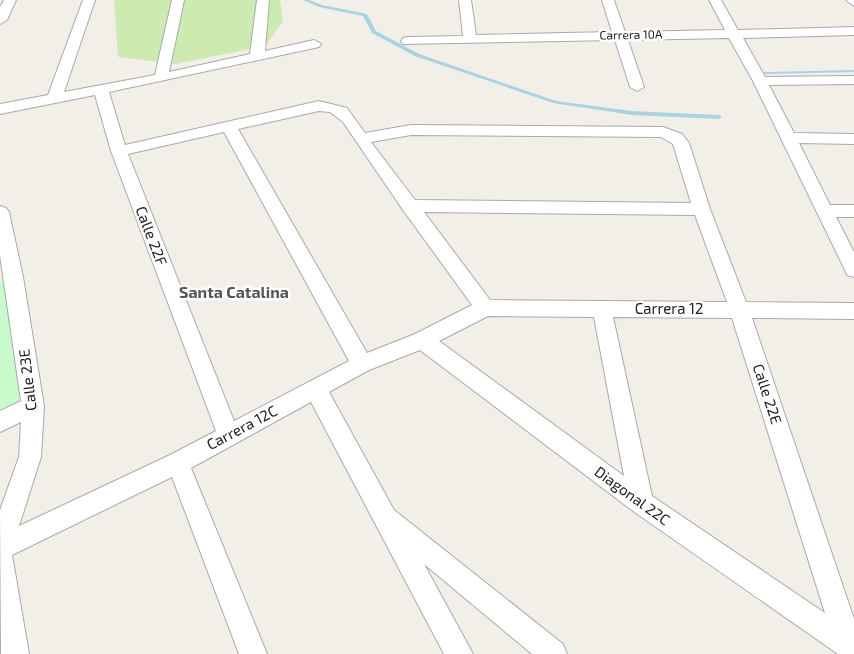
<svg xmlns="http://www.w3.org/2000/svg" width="854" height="654" viewBox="0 0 854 654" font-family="'Exo 2',sans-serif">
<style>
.grass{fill:#cdebb0}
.park{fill:#c8facc}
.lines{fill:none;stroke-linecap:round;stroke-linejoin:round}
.stream{fill:#aad3df;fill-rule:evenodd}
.street-casing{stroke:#a9a9a9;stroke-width:2}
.street{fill:#fff;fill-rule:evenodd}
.labels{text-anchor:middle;stroke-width:5;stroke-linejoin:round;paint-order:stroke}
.far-street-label{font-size:12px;fill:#222;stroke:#fff}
.street-label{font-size:15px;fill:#222;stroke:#fff}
.neighbourhood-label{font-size:16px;font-weight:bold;fill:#555;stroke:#fff}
</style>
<rect width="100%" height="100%" fill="#f2efe9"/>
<!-- grass -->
<path class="grass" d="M114,0H280L283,21L265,46L176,64L118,57Z"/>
<!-- park -->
<path class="park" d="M14,277L33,406L0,422V282Z"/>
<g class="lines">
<!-- stream -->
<path class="stream" d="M303,0H309L322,5L367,14L376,31L419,54L556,101L632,111L719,115L722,117L719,119L632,115L553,103L415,56L372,33L363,16L319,7Z
M854,70V72L765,74L763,73L765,72Z"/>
<defs>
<path id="street" d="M4,0H16L7,20L0,24V7Z
M83,0H95L64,92L155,75L172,0H184L169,72L250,54L257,0H269L265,51L314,40L321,44L319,47L109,92L125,145L319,101L347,108L365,133L411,125L663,127L682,134L689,143L710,209L746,302L854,303V319L752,318L854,619V654H838L633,511L420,350L369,370L329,392L394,510L563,644L567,654H532L424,564L473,654H444L311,402L191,468L267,654H239L172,477L12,555L29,654H1L0,510L19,457L21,422L0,432V411L21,401L0,255V206L6,208L9,212L23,277L44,406L41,457L19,526L170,455L216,431L111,151L95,95L0,114V104L48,95ZM319,111L330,112L343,122L403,210L472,305L415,334L367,353L238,129ZM224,132L349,361L234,421L128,154ZM411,135L661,137L673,144L691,203L415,200L371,142ZM424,212L695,215L727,302L490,300ZM488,316L594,317L624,476L439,341ZM613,317L732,318L825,613L652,496Z
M459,0H471L476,35L612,32L602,0H614L625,32L725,30L709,0H721L738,30L854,27V35L743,38L765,77L854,76V84L769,85L794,133L854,134V144L799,143L830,205H854V217H836L854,252V277L847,275L845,270L753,81L729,38L628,40L644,87L637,91L630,87L615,40L403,44L401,41L403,38L408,37L463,36Z
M846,0H854V6Z"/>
</defs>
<!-- street casing -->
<use href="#street" class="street-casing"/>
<!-- street -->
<use href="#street" class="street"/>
</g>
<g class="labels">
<!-- far-street labels -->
<g class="far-street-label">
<text transform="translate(631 35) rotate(-1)" y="4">Carrera 10A</text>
</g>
<!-- street labels -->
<g class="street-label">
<text transform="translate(151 236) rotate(69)" y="5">Calle 22F</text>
<text x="669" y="314">Carrera 12</text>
<text transform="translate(28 380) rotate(-97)" y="5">Calle 23E</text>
<text transform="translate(767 394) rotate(72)" y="5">Calle 22E</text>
<text transform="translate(242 428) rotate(-28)" y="5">Carrera 12C</text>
<text transform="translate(632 496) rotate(36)" y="5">Diagonal 22C</text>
</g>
<!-- neighbourhood labels -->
<g class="neighbourhood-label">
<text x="234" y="298">Santa Catalina</text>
</g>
</g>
</svg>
